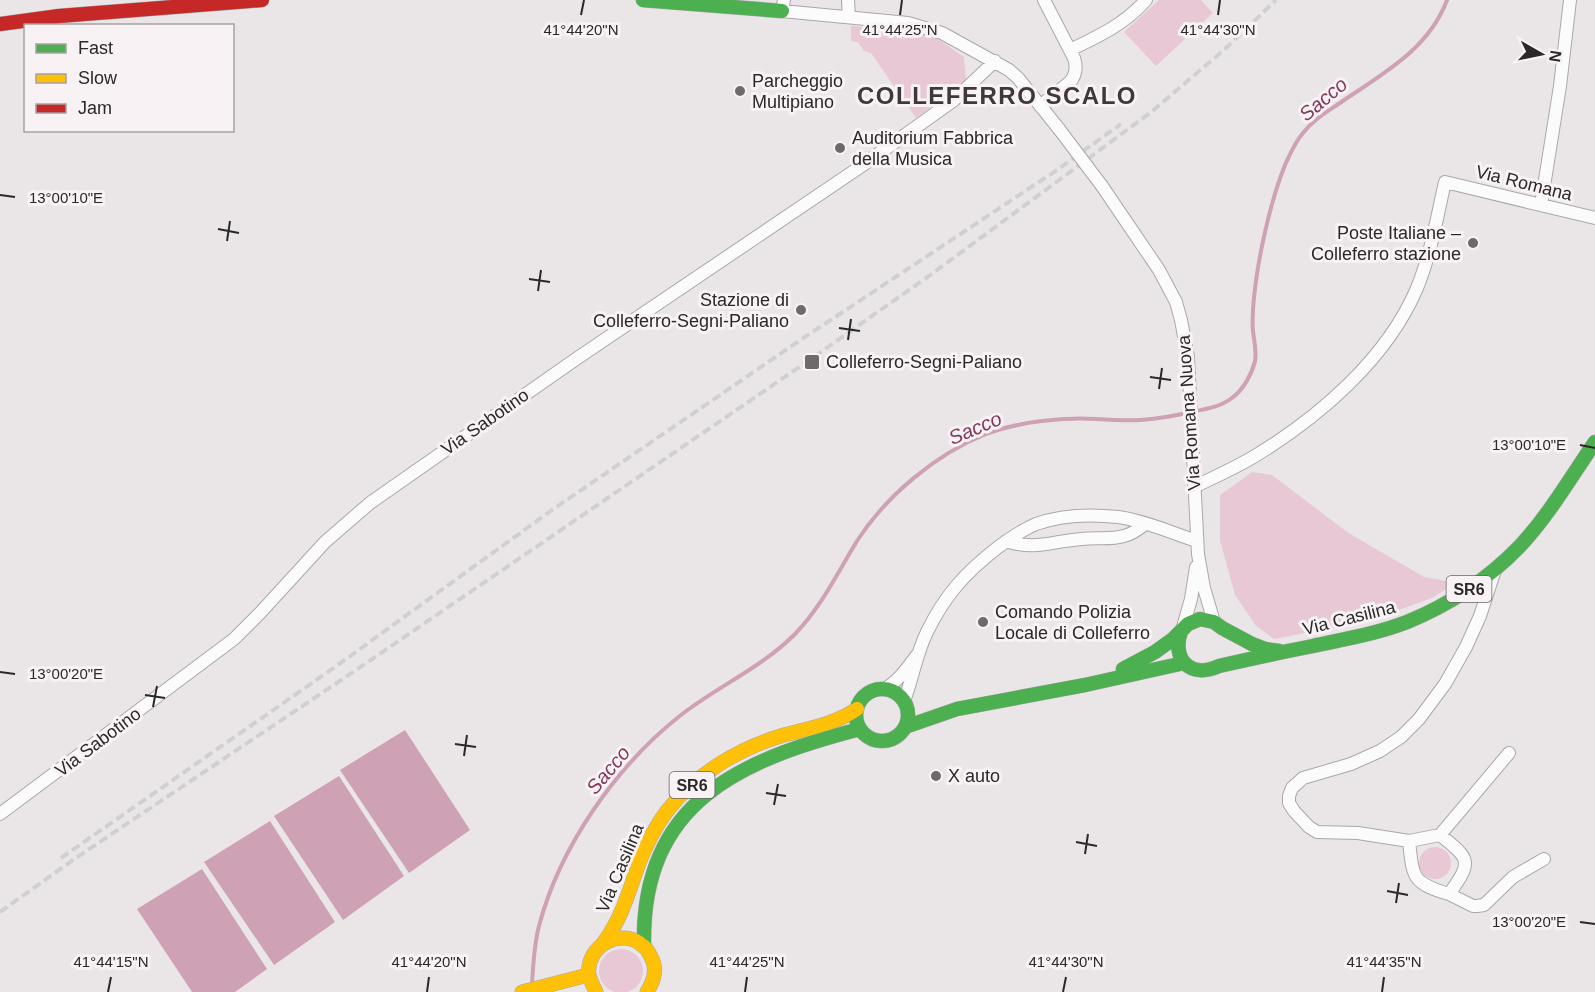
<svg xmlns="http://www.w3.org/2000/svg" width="1595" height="992" viewBox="0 0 1595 992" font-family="Arial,sans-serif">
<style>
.green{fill:#e8c8d5}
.water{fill:#cfa1b4}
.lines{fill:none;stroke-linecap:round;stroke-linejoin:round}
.stream{stroke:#cfa1b4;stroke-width:4}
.street-casing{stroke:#aaa7a9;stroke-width:14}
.fast-casing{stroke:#aaa7a9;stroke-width:15}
.slow-casing{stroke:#aaa7a9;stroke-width:15}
.jam-casing{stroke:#aaa7a9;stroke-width:15}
.street{stroke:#fcfbfc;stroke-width:12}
.fast{stroke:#4caf50;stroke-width:14}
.slow{stroke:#ffc107;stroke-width:14}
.jam{stroke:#c62828;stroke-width:14}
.rail{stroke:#d1d0d1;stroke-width:4;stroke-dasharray:9 4.5;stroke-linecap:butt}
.street-bridge-casing{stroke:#aaa7a9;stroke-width:14;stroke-linecap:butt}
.street-bridge{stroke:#fcfbfc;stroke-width:12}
.ticks{fill:none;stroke:#2a2829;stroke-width:2}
.poi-dot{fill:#6d6a6c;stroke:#f8f2f4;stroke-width:2}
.labels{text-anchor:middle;stroke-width:6;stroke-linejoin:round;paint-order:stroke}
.shield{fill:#f8f2f4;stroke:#686566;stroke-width:1.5}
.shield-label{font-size:16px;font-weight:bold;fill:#2a2829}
.poi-label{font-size:18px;fill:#2a2829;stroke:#f8f2f4;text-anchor:start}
.street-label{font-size:18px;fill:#2a2829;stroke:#f8f2f4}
.water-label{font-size:20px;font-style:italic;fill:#86385b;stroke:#f8f2f4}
.district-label{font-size:24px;font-weight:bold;letter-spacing:1.5px;fill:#3d383a;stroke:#f8f2f4}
.ticks-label{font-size:15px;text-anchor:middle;fill:#2a2829;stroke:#f8f2f4;stroke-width:6;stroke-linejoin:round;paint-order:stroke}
</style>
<rect width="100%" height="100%" fill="#eae6e8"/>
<!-- green -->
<path class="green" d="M1159,0H1201L1213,13L1156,66L1124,32Z
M851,26L910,30L938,39L964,57L966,81L916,118L871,53L864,51L858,42L851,41Z
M1252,472L1272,475L1347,532L1424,577L1456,583L1432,598L1371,620L1274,639L1256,626L1235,595L1220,540V495Z
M1419 863a16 16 0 1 1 32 0a16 16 0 1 1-32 0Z
M599 971a22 22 0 1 1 44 0a22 22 0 1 1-44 0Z"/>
<!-- water -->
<path class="water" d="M405,730L470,830L409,873L340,770Z
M339,776L404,876L343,920L274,816Z
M270,821L335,922L274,965L204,862Z
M202,869L267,969L235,992H192L137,909Z"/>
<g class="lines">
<!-- stream -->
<path class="stream" d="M532,985C533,965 534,945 539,926C560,846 617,765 681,715C718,686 763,667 796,633C821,607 838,572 857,541C886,496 936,454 986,434C1018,422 1061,417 1096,419C1110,420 1125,421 1140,420C1157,419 1174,416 1191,412C1206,409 1220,407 1232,398C1243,390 1252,374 1255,361C1257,351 1254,341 1253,331C1252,324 1253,317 1253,309C1256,266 1269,205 1285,165C1290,154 1295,142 1303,133C1312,121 1325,113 1337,105C1380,75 1428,51 1447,0"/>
<defs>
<path id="street" d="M784,0L782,11L908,23L942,33L1009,70L1018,78L1059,129
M848,0L849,17
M1070,50C1099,36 1125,24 1146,0
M1040,106L1070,82C1076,75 1077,67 1074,58L1044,0
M1102,186L1159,270L1176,302L1181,320L1188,357L1198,554L1204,588L1214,622
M1541,205L1560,86L1570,0
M1194,487C1214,477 1235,468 1255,456C1319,417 1387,359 1417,288C1431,254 1437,217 1445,182L1595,218
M1006,541C1036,551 1052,541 1082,539C1096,537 1111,540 1124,536C1132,534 1139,529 1145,524
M1495,570L1480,616L1466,647L1445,684L1419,719L1401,737L1380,751L1351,764L1303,778L1292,788L1289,796V803L1294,811L1309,827L1317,832L1358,833L1409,841L1440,835L1509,753
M1183,627L1191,599L1196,567
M884,689C897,683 908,667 917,655
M904,701C913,678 916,654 927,632C945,595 965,573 997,548C1009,539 1022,530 1036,524C1061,515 1091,514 1118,517C1143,520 1172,533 1197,541
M0,814L234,639L260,613L325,542L370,503L576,359L860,167L954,100L995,61
M1409,841C1413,878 1412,883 1449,894C1473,861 1470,859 1440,835
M1449,894L1473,906H1477L1484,905L1513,877L1544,859"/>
<path id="fast" d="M643,0L782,11
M1181,631C1171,660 1191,679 1219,666C1250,659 1282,652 1313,646C1345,639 1376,634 1407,622C1449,605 1488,579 1520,546C1549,515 1571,477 1595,442
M1123,669L1155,652L1173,639L1188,624L1200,619L1214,622L1222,628L1252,644L1265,649L1279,651
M856 715a26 26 0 1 1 52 0a26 26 0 1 1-52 0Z
M905,727L957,709L1085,685L1184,663
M644,945C641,802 740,760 860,729"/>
<path id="slow" d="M604,942C622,918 629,891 639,863C646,845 655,827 667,811C696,774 739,748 784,735C810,728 835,724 857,709
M522,992L588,975
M596,992C594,987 590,980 589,975C585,946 622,926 643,946C647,948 649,953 651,957C658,969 654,981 647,992"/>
<path id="jam" d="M0,24L59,16L262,0"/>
</defs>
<!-- street casing -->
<use href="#street" class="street-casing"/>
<!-- fast casing -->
<use href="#fast" class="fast-casing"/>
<!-- slow casing -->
<use href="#slow" class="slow-casing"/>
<!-- jam casing -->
<use href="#jam" class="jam-casing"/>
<!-- street -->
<use href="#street" class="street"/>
<!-- fast -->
<use href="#fast" class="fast"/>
<!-- slow -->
<use href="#slow" class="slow"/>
<!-- jam -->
<use href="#jam" class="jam"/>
<!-- rail -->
<path class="rail" d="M61,858L335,667L552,510L799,341L1054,172L1121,124
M0,912L73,860L362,666L811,359L933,273L1150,113L1225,49L1276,0"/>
<defs>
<path id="street-bridge" d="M1059,129L1102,186"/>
</defs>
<!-- street-bridge casing -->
<use href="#street-bridge" class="street-bridge-casing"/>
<!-- street-bridge -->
<use href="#street-bridge" class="street-bridge"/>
</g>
<!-- ticks -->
<path class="ticks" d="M581,15L584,0M900,15L902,0M1218,15L1220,0M0,195L15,197M218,229L239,233M227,241L230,221M529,279L550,282M538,291L541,270M839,328L860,331M848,340L851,319M1150,377L1171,380M1159,389L1162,368M1580,445L1595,448M0,672L15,674M145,695L165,698M153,707L157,686M455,744L476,747M464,756L467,735M766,793L786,796M774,805L778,784M1076,842L1097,846M1085,854L1088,834M1387,891L1408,895M1396,903L1399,883M1580,922L1595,924M108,992L111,977M427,992L429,977M745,992L747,977M1063,992L1066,977M1382,992L1384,977"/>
<!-- markers -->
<g class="poi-dot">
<circle cx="740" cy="91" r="6"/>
<circle cx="840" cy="148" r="6"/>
<circle cx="1473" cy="243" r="6"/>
<circle cx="801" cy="310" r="6"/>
<rect x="804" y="354" width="16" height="16" rx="3"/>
<circle cx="983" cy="622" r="6"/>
<circle cx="936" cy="776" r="6"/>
</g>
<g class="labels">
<!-- shield labels -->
<g class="shield">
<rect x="1446.5" y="576" width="45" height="26" rx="4.5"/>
<rect x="669.5" y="772" width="45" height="26" rx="4.5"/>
</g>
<g class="shield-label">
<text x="1469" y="595">SR6</text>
<text x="692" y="791">SR6</text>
</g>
<!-- poi labels -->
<g class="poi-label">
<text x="752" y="87">Parcheggio<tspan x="752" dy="21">Multipiano</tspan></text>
<text x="852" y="144">Auditorium Fabbrica<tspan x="852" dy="21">della Musica</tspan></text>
<text x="1461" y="239" text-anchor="end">Poste Italiane –<tspan x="1461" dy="21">Colleferro stazione</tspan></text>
<text x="789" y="306" text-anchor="end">Stazione di<tspan x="789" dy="21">Colleferro-Segni-Paliano</tspan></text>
<text x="826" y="368">Colleferro-Segni-Paliano</text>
<text x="995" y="618">Comando Polizia<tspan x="995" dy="21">Locale di Colleferro</tspan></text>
<text x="948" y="782">X auto</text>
</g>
<!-- street labels -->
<g class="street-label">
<text transform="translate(1524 183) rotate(14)" y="6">Via Romana</text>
<text transform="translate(1189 413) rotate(-94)" y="6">Via Romana Nuova</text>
<text transform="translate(485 422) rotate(-35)" y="6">Via Sabotino</text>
<text transform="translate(1349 618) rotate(-14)" y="6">Via Casilina</text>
<text transform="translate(98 742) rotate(-37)" y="6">Via Sabotino</text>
<text transform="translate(620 868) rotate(-67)" y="6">Via Casilina</text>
</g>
<!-- water labels -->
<g class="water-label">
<text transform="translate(1323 99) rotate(-40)" y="7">Sacco</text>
<text transform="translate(975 428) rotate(-23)" y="7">Sacco</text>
<text transform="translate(608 770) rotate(-50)" y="7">Sacco</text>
</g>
<!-- district labels -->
<g class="district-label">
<text x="997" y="104">COLLEFERRO SCALO</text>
</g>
</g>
<g class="ticks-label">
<text x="581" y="35">41°44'20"N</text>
<text x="900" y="35">41°44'25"N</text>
<text x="1218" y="35">41°44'30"N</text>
<text x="66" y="203">13°00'10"E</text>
<text x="1529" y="450">13°00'10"E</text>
<text x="66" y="679">13°00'20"E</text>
<text x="1529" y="927">13°00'20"E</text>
<text x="111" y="967">41°44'15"N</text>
<text x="429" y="967">41°44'20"N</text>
<text x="747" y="967">41°44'25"N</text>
<text x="1066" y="967">41°44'30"N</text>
<text x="1384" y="967">41°44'35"N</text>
</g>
<!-- legend -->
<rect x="24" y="24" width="210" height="108" fill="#f8f2f4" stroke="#a6a1a3" stroke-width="1.5"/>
<rect x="36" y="44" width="30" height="9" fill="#4caf50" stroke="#a6a1a3" stroke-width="1.5"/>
<text x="78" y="54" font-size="18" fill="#2a2829">Fast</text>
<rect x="36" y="74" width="30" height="9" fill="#ffc107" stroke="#a6a1a3" stroke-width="1.5"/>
<text x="78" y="84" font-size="18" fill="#2a2829">Slow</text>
<rect x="36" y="104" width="30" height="9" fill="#c62828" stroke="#a6a1a3" stroke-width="1.5"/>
<text x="78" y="114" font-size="18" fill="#2a2829">Jam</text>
<!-- north arrow -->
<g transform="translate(1541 54) rotate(99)" stroke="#f8f2f4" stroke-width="4.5" paint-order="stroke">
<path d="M0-4.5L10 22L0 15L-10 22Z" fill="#2a2829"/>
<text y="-9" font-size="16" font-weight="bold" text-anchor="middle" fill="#2a2829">N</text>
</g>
</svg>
